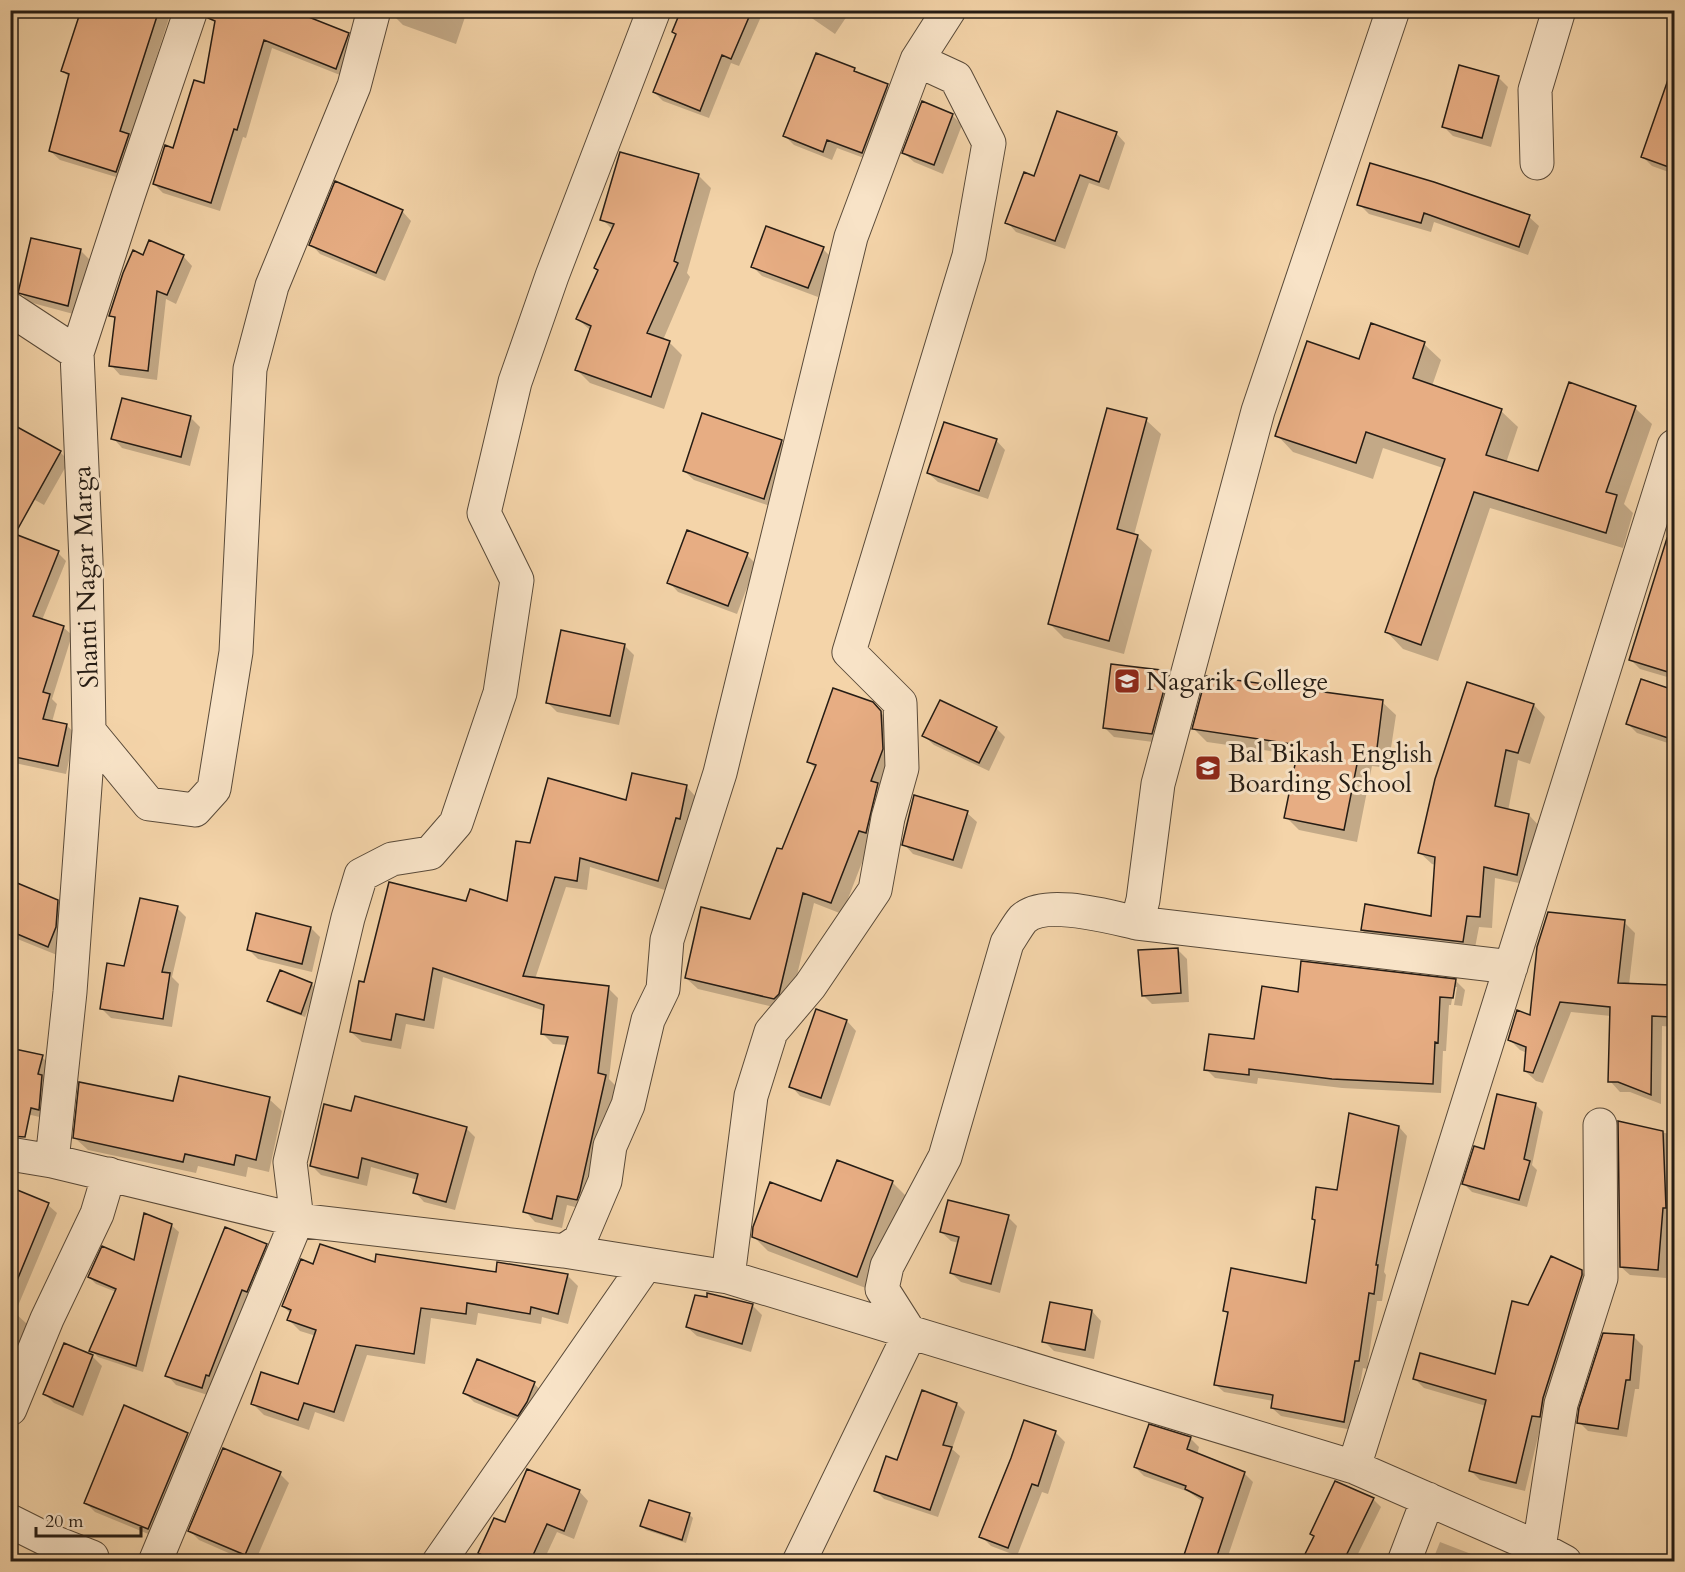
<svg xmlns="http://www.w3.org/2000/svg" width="1685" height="1572" viewBox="0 0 1685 1572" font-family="Cardo,serif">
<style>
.shadow{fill:#0003}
.building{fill:#e7ad83;stroke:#251c14;stroke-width:1.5}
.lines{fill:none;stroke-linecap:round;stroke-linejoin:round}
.street-casing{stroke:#594a39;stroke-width:35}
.street{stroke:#f8e3c7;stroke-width:33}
.labels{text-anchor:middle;stroke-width:6;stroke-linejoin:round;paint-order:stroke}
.street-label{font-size:26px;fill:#251c14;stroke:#f8e3c7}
.poi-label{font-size:26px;fill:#251c14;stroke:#f8e3c7;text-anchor:start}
</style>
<rect width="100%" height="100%" fill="#f4d4a9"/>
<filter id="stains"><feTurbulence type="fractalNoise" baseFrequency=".00333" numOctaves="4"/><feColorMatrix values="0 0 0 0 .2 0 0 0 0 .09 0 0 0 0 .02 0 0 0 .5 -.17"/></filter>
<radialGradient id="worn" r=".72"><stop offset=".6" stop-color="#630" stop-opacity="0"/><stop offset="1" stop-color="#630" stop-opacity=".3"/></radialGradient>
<!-- shadow -->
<path class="shadow" d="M82,10H177L174,20L169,18L131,137L126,180L60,160L50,151L70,78L63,71Z
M393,10H464L463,14L465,17L456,44L403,25L393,15Z
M683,10H764L739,66L731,63L709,118L663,101L654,92L677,35L674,32Z
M800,10H851L835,34Z
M210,16L348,34L357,43L345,77L272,48L246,138L243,137L220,211L163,193L154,184L174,150L205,85L216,22Z
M854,69L861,75L887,86L897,95L872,161L837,148L832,160L794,145L785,136Z
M1498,77L1508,87L1491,147L1453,136L1444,127Z
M923,103L953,116L962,125L943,174L914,162L904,153Z
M1658,113L1674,119V174L1652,166L1643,157Z
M1116,133L1125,143L1109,190L1089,183L1065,249L1016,232L1007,222L1035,178Z
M698,175L711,188L687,273L690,277L663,340L669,342L682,355L664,409L590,383L577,370L591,331L578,319L599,271L596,268L613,230L602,219Z
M1359,204L1529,217L1539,226L1528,255L1434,222L1431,232L1369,214Z
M402,211L411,221L385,281L320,254L311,244Z
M32,239L81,251L90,260L77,315L29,302L20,292Z
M823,249L832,258L818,297L762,276L753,267Z
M183,256L192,266L176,304L166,299L157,380L120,375L111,365L116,320L111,315L144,257Z
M1424,344L1441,360L1432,386L1501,411L1518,427L1506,463L1539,473L1635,408L1652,424L1624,504L1633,513L1623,548L1490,508L1438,661L1403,649L1387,632L1443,468L1383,448L1373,479L1293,452L1277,435L1360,361Z
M191,418L200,427L190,466L122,448L113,438Z
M1146,420L1161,434L1134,535L1137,536L1152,550L1124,654L1064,638L1050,624Z
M10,425L60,452L69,461L44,505L10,486Z
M996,440L1005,450L988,499L938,482L928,473Z
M781,442L791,451L773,507L694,480L684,471Z
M10,533L58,553L66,561L42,620L63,627L72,635L52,699L57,704L52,722L66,725L75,733L66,774L10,762Z
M1669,537L1674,538V679L1640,669L1630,659Z
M747,555L756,564L737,614L678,592L669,582Z
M624,645L634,655L619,725L557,712L547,702Z
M1168,673L1177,682L1161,743L1114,737L1105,728Z
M1642,681L1674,692V745L1637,733L1627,723Z
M1468,684L1534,705L1545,717L1530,764L1518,760L1508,811L1529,815L1540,827L1528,885L1495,878L1492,928L1479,927L1474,953L1374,942L1362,930L1433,918L1436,865L1432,864L1420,853Z
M1382,702L1396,715L1388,768L1372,766L1357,842L1299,830L1286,817L1298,755L1207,742L1194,729Z
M872,704L892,724L893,762L870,842L842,914L814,903L790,1005L786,1010L698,989L686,978L751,920L782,851L816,769L808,761Z
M996,728L1005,737L989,771L934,745L924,736Z
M686,786L696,797L668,891L590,867L587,890L566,887L535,979L608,988L618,998L609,1079L616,1086L587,1210L567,1205L562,1228L535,1222L525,1211L567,1045L553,1044L542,1033L545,1011L443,977L434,1029L406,1024L401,1049L362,1042L351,1032L365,984L467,902L509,903L531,845L627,802Z
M967,813L977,822L962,869L913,854L904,844Z
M10,882L57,901L67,911L57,955L10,936Z
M177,908L186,917L172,977L179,984L172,1027L111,1018L101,1008L125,968Z
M1624,922L1635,933L1629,985L1671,987L1674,990V1027L1662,1026L1661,1104L1630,1092H1620L1610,1081L1611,1016L1571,1012L1543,1083L1536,1081L1525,1071L1527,1053L1520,1050L1509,1039Z
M311,928L320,937L312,972L258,959L249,950Z
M1177,949L1187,959L1189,1002L1152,1004L1143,995Z
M1303,963L1456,981L1465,990L1462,1006L1454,1005L1457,987H1454L1451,1005H1449L1446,1051H1443L1441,1093L1342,1088L1258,1078L1257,1084L1215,1078L1206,1069L1255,1041L1299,994Z
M281,972L312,984L316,989L305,1017L273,1005L269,1000Z
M847,1021L856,1031L830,1106L800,1096L791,1086Z
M42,1057L51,1066L48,1119L10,1110Z
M269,1099L282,1111L269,1172L248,1167L246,1177L198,1166L196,1173L88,1150L75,1138L175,1103Z
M1535,1104L1543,1112L1532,1165L1537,1170L1527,1207L1472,1192L1464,1184L1485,1151Z
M352,1113L466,1128L475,1137L455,1210L424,1202L415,1192L418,1180L371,1167L367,1186L321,1175L312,1166Z
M1619,1123L1674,1135V1236L1669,1235L1666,1278L1630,1275L1621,1267Z
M1399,1127L1407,1136L1384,1272L1386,1275L1382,1301H1377L1367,1369L1363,1368L1352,1430L1281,1416L1272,1408L1274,1401L1224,1392L1215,1384L1229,1315L1225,1311L1307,1285L1317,1222L1313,1219Z
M892,1182L907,1197L871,1290L768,1251L754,1237L822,1203Z
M10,1195L48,1205L57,1213L15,1313L27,1324L10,1364Z
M1008,1217L1017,1226L1000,1293L961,1282L951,1273L959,1243L951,1241L941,1232Z
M171,1225L179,1232L143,1372L98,1357L91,1350L116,1292L96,1284L89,1277L135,1262Z
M266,1246L275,1255L211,1396L176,1385L167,1375Z
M376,1264L497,1274L567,1275L578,1286L568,1324L542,1317L541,1324L478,1313L476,1325L431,1318L425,1364L367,1355L344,1422L315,1412L309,1430L264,1415L253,1404L299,1386L316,1336L300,1331L289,1320L291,1314L283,1306L314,1266Z
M1581,1271L1591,1281L1541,1424L1525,1491L1480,1480L1471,1471L1486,1406L1424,1388L1414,1378L1496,1376L1529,1307Z
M709,1295L753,1306L762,1315L751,1352L697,1336L687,1327L708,1299Z
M1092,1311L1101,1321L1094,1359L1054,1351L1044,1341Z
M1634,1337L1643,1346L1639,1389H1635L1627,1437L1588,1431L1579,1422Z
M92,1356L102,1366L83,1416L54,1403L45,1394Z
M534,1384L544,1393L528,1424L474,1402L465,1393Z
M923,1392L957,1404L965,1412L952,1449L960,1456L938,1517L884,1499L876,1491L898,1462Z
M1024,1422L1056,1433L1065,1442L1048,1494L1042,1492L1017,1556L991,1546L981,1536Z
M1150,1426L1191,1439L1199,1447L1197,1455L1244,1473L1253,1482L1226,1562H1183L1203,1502L1189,1492L1144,1476L1135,1467Z
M187,1434L197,1444L158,1538L95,1512L86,1503Z
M280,1474L289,1483L255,1562H249L199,1540L190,1531Z
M579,1491L588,1501L574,1539L557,1532L543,1562H489L480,1553L506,1524Z
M1373,1499L1381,1507L1354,1562H1303L1315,1537L1312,1534Z
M689,1514L693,1518L686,1543L646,1530L642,1526Z
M1440,1542L1492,1562H1432Z
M696,1553L716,1562H692Z"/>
<!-- building -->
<path class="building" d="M81,10H159L120,131L129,134L116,172L49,151L69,74L61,71Z
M209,10H291L349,33L336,69L264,40L237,130L234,129L211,203L153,184L165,145L173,148L194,80L204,83L215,21L208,18Z
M681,10H752L731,59L722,55L700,111L653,92L676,34L672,32Z
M816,53L855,68L854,71L888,84L862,153L827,140L823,152L783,136Z
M1459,65L1499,76L1482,138L1442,127Z
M1670,74H1674V169L1641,157Z
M922,101L953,114L934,165L902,153Z
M1057,111L1117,132L1099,182L1080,175L1055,241L1005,223L1024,172L1034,176Z
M620,152L699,174L674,261L678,263L647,333L670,341L651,397L575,370L591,326L576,319L598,270L594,268L614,224L600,220Z
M1370,163L1434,182L1530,215L1519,247L1424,213L1421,223L1357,205Z
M335,181L403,210L376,273L309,245Z
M766,226L824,247L808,288L751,267Z
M31,238L81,249L68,306L18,293Z
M149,240L184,255L167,295L157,291L148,371L109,366L115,317L109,316L123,273L133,250L143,255Z
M1371,323L1425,342L1413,378L1502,409L1486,455L1538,471L1569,382L1636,406L1606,492L1617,495L1606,533L1474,492L1421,645L1385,632L1445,459L1366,432L1356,463L1275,436L1307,341L1359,359Z
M122,398L191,416L181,457L111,439Z
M1107,408L1147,418L1117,529L1138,535L1109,641L1048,624Z
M702,413L782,440L764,499L683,471Z
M944,422L997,439L979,491L927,473Z
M10,423L61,451L15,534L59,551L33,616L64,626L43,692L50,694L43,719L67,724L58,766L10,756Z
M687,530L748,553L728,606L667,583Z
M1667,538L1674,539V651L1668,672L1629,660Z
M561,630L625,644L610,716L546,703Z
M1111,664L1169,671L1152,734L1103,728Z
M1206,676L1383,700L1376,756L1359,754L1344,830L1284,818L1299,745L1192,729Z
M1641,679L1674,690V740L1626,724Z
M1467,682L1534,704L1518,753L1506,750L1495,806L1529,814L1517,875L1484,867L1480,917L1467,916L1463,942L1361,930L1365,904L1431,916L1435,857L1418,853L1435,779Z
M833,688L873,702L881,711L883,749L871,781L878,783L866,833L859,831L831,903L803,893L779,994L774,999L685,978L701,907L750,919L777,848L782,849L816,765L807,762Z
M940,700L997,727L979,763L922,736Z
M632,773L687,785L680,819L676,818L658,881L580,858L577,881L555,877L523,976L609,986L598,1073L606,1075L580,1191L577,1200L557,1196L552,1219L523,1212L568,1037L541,1034L544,1005L433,968L424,1020L396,1014L391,1040L350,1032L359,981L364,982L389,882L466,901L470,889L507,901L516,841L530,843L548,778L626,800Z
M914,795L968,811L953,860L902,845Z
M10,880L58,900L56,927L48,947L10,931Z
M140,898L178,906L162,972L170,973L163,1019L100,1009L107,963L124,966Z
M1548,912L1625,920L1618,983L1671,985V1017L1652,1016L1651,1095L1618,1082H1608L1610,1007L1560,1002L1533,1073L1524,1071L1526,1047L1508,1040L1517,1010L1530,1015L1537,947Z
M256,913L311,927L302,964L247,950Z
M1178,948L1181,993L1142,996L1138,950Z
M1301,961L1456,979L1453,998L1440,997L1438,1043L1435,1042L1433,1084L1332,1079L1249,1069V1075L1204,1070L1209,1034L1254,1039L1262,986L1298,992Z
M280,970L312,983L301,1014L267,1001Z
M816,1009L847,1020L821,1098L789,1087Z
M10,1048L43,1055L38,1074L42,1075L39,1110L31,1108L25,1137L10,1136Z
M179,1076L270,1097L256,1160L236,1155L234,1165L185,1154L183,1162L73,1138L79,1082L173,1101Z
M1497,1094L1536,1103L1524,1159L1530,1161L1519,1200L1462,1184L1474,1146L1484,1149Z
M355,1096L467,1127L446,1202L413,1193L418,1174L362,1158L358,1178L310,1166L324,1104L351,1111Z
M1349,1113L1399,1126L1376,1265H1378L1374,1294L1369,1293L1359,1361H1355L1344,1422L1271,1408L1273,1395L1214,1385L1228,1312L1223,1311L1231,1268L1306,1283L1315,1220L1312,1219L1316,1187L1337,1190Z
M1618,1121L1663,1131L1666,1208H1663L1658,1270L1620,1267Z
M837,1160L893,1181L857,1277L752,1237L753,1227L770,1182L821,1201Z
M10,1187L49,1203L11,1295L10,1294Z
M948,1200L1009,1215L991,1284L950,1273L959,1237L940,1232Z
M144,1213L172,1224L136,1366L89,1351L116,1289L88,1277L102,1246L134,1260Z
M225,1227L267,1244L247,1292L242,1290L209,1376L206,1375L202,1388L165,1376Z
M320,1244L375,1262L376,1254L496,1272L497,1262L568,1274L558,1314L531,1307L530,1314L467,1303L466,1314L421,1308L414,1354L356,1345L334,1412L304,1403L298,1420L251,1404L261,1372L298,1384L316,1330L287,1320L291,1310L282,1306L301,1259L313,1264Z
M1551,1256L1582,1270V1275L1543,1398L1540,1417L1532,1416L1516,1483L1469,1471L1486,1400L1413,1379L1420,1353L1495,1374L1512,1301L1528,1305Z
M707,1293L753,1304L742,1344L686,1327L695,1295L707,1297Z
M1050,1302L1092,1310L1085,1350L1042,1342Z
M1603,1333L1634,1335L1630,1380H1626L1618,1429L1577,1423L1579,1408Z
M64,1343L93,1355L73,1407L43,1394Z
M477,1359L535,1382L527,1402L518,1416L463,1393Z
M922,1390L957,1403L943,1445L952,1447L930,1510L874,1491L886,1456L897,1460Z
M124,1405L188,1433L148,1529L84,1503Z
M1024,1420L1056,1431L1038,1486L1032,1484L1008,1548L979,1537L1011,1458Z
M1149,1424L1191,1437L1187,1449L1245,1472L1215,1562H1200L1184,1555L1203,1498L1185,1489L1186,1486L1134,1467Z
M223,1448L281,1472L245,1555L188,1531Z
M527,1469L580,1490L564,1531L547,1524L530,1562H496L478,1553L494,1518L505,1522Z
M1335,1481L1374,1498L1343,1562H1301L1314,1536L1310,1534Z
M649,1500L690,1513L682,1540L640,1526Z"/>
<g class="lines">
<defs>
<path id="street" d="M1537,163L1535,90L1559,10
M10,309L77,353
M89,731L149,804L195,810L214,789L236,652L250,369L272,286L354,86L374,10
M1137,923L1511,967
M10,1154L52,1161L297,1220L564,1251L728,1277L1354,1467L1539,1548L1565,1562
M52,1161L70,992L89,731L86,561L77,353L129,193L191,10
M564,1251L580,1240L605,1181L610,1146L628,1105L648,1020L663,989L667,940L720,773L851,237L917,60L949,10
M728,1277L751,1096L771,1032L810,986L875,890L888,818L902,768L900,703L849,652L969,256L989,143L956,78L917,60
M10,1409L47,1319L97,1214L109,1174
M1354,1467L1674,446
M10,1521L46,1539L92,1557
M1539,1548L1561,1404L1601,1278L1600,1125
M155,1562L297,1220L290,1162L348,918L361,875L392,859L430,853L456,823L500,693L517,580L484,513L515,382L552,276L654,10
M439,1562L646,1264
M799,1562L910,1333L882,1289L887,1266L945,1157L1007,943C1012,936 1017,926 1023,919C1045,898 1110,917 1137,923L1143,900L1158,784L1258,411L1393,10
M1404,1562L1428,1499"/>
</defs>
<!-- street casing -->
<use href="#street" class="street-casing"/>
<!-- street -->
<use href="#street" class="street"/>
</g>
<!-- icons -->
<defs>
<symbol id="university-square" viewBox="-11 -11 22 22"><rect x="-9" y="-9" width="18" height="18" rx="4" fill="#8f2418" stroke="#f8e3c7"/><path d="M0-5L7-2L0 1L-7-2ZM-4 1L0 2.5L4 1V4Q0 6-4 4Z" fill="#fff"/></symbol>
<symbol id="school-square" viewBox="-11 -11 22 22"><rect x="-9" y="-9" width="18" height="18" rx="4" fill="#8f2418" stroke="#f8e3c7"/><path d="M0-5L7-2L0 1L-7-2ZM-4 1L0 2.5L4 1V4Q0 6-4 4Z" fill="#fff"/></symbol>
</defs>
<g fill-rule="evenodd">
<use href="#university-square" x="1112" y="666" width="30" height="30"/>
<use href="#school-square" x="1193" y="753" width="30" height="30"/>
</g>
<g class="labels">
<!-- street labels -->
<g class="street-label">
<text transform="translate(85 577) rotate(-92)" y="9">Shanti Nagar Marga</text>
</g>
<!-- poi labels -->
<g class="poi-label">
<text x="1146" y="690">Nagarik College</text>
<text x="1228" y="762">Bal Bikash English<tspan x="1228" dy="30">Boarding School</tspan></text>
</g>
</g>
<!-- margin -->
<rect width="1685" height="1572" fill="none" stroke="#f4d4a9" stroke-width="36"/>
<rect x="12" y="12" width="1661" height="1548" fill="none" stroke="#251c14" stroke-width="3"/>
<rect x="18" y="18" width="1649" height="1536" fill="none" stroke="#251c14" stroke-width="1.5"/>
<!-- scale -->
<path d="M36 1527v9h105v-9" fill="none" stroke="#251c14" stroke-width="3"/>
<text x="45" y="1527" font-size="18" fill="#251c14" stroke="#f8e3c7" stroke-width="4.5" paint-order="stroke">20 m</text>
<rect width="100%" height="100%" filter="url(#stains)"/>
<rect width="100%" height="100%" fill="url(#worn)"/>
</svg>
